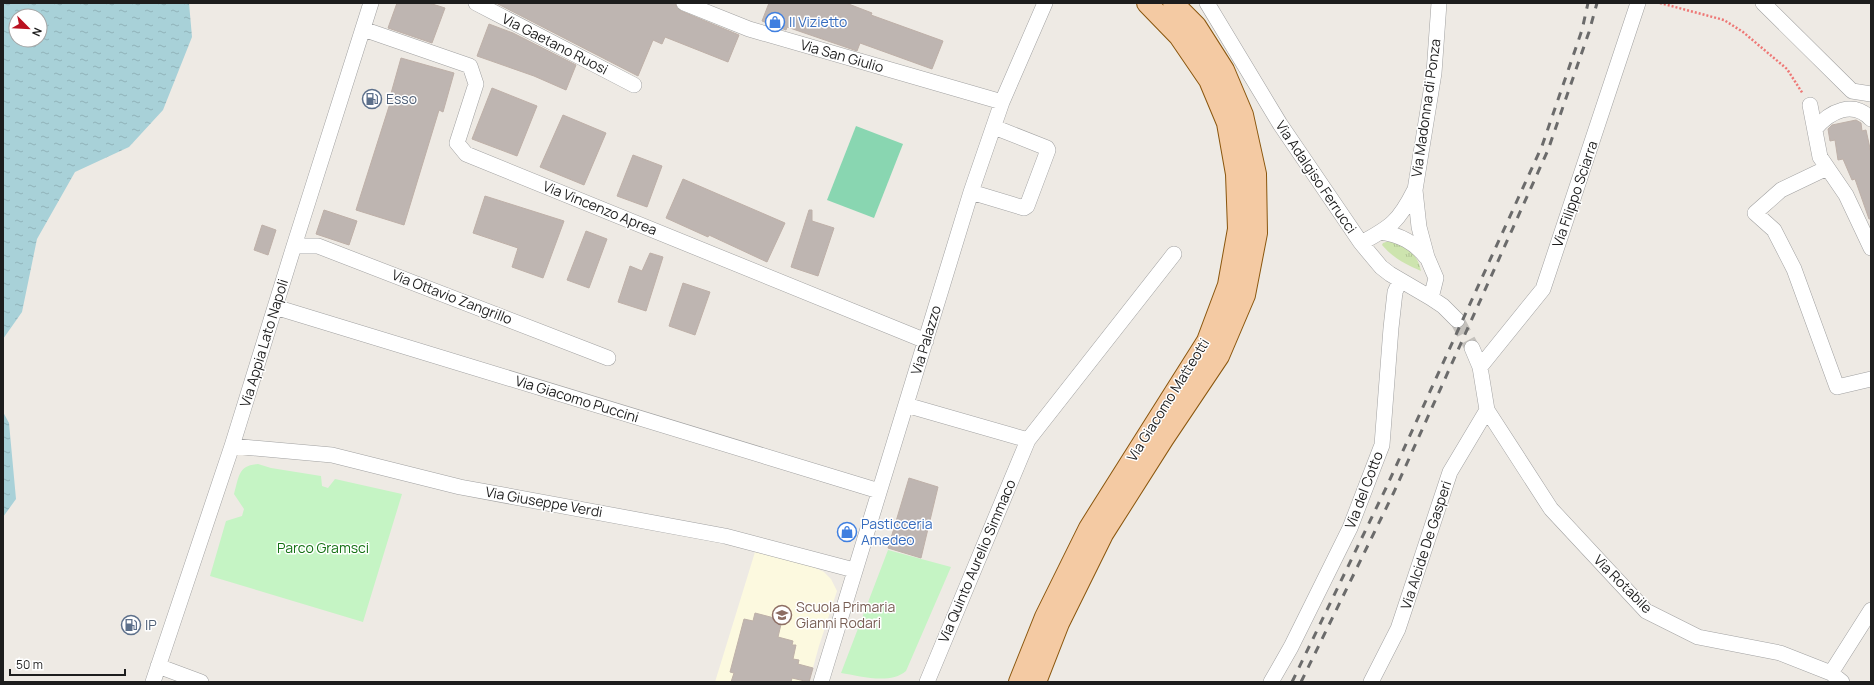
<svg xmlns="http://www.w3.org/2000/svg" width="1874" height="685" viewBox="0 0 1874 685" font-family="Manrope,sans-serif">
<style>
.education{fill:#fcf9df}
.grass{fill:url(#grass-tufts)}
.park{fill:#c5f4c4}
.pitch{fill:#89d6b1}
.water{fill:url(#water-ripples);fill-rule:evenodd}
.building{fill:#beb5b1;stroke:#beb0a8}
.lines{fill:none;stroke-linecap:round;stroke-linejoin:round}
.minor-tunnel{stroke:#c4c1bc;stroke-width:15;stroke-dasharray:15 8;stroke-linecap:butt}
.minor-casing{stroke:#a1a1a1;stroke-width:16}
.major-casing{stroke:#8a560d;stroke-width:22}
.path{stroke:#ee7775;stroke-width:2.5;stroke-dasharray:2 2;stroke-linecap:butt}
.minor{stroke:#fff;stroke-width:15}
.major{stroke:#f4caa3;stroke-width:20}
.rail{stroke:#6b6b6b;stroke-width:3;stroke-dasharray:8 8;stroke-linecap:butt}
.labels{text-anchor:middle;stroke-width:3;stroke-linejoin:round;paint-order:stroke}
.shop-label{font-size:14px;fill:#366cbe;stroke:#fff;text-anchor:start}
.street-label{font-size:14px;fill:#1d1d1d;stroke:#fff}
.service-label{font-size:14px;fill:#4e5e75;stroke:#fff;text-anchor:start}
.park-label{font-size:14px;fill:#157215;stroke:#fff}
.education-label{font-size:14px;fill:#785e54;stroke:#fff;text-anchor:start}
</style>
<defs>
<pattern id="grass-tufts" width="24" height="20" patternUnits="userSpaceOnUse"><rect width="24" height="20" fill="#cde4ae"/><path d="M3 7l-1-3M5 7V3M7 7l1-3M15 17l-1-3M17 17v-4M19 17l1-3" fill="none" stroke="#b0c395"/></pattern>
<pattern id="water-ripples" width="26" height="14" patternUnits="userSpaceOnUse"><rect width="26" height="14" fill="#a8d1d8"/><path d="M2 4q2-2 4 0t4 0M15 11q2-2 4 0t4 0" fill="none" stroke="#90b3b9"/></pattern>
</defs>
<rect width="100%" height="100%" fill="#eeeae4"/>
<!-- education -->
<path class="education" d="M755,552L811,566L824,572L831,579L837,591L819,646L809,682H715Z"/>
<!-- grass -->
<path class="grass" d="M1389,241C1405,246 1418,253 1421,271C1405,264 1393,258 1382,245L1383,243Z"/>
<!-- park -->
<path class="park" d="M258,464L271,468L321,476L322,486L328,488L335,479L402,494L363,622L210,576L226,521L242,516L244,509L234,494C239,477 238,465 258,464Z
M888,550L951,567L906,671C890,685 860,676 841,673Z"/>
<!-- pitch -->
<path class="pitch" d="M856,126L903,144L874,218L827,200Z"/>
<!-- water -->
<path class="water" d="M3,3H189L192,37L163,110L129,147L75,172L37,239L22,312L3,339ZM16,16H40V40H16Z
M3,412L9,423L16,499L3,517Z"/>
<!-- building -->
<path class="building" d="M397,3H429L445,8L432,43L388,28Z
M496,3H675L677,8L681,11L739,35L728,62L665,37L662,44L653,40L638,76Z
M769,3H846L872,13L871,15L943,41L932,69L860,43L857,51L787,27L786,30L762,21Z
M489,24L513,33L576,65L566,90L534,76L477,56Z
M401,58L454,73L443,112L439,110L404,225L356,210L392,97H390Z
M492,88L537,106L517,156L472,139Z
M563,115L606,133L584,185L540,167Z
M1856,120L1861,123L1862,131L1866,130L1871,153V219H1869L1855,179L1852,180L1843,159L1838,160L1835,140L1830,141L1828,129L1832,125Z
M633,155L662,166L647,207L617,196Z
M683,179L785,223L767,262L709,235L708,237L666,218Z
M485,196L564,221L543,278L512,267L518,248L473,233Z
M324,210L357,221L349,245L316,234Z
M809,210H812V221L834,228L818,276L791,267Z
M262,225L276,230L268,255L254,250Z
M586,231L607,239L589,288L567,280Z
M650,253L663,257L646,311L618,302L630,266L642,271Z
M683,283L710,292L695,335L669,326Z
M909,478L938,487L921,558L888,548Z
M755,613L782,620L778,637L793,641L792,645H796L793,659L799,660L798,664L813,668L809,682L792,678L791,682H731L734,673L730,672L744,619L753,621Z"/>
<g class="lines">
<!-- minor-tunnel -->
<path class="minor-tunnel" d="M1457,320L1472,348"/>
<defs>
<path id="minor" d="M476,3L634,85
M684,3L749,29L1002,102
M1207,3L1280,124L1361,243L1381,267L1390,274L1431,298L1443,306L1457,320
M1763,3L1852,91L1871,94
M363,29L470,66L476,84L457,143L466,154L926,341
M1810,105L1820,157L1846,195L1871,248
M1815,129C1830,111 1853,100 1871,119
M1827,168L1781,190L1755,213L1774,230L1794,269L1837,387L1871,379
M971,192L1024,208L1027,206L1048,150L1047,148L994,127
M1381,232C1400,235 1414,242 1426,257
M1361,243C1391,227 1399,221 1414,191
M294,246H318L608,358
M1431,298L1436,278L1427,257L1419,227L1415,190L1434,73L1439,3
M275,307L879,491
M1472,348L1480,367L1487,410L1551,509L1646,611L1698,637L1780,653L1831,673L1842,682
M1480,367L1543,289L1638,3
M906,405L1028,440
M232,446L332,455L460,487L725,536L854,570
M158,666L201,682
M1831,673L1871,610
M153,682L232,446L294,246L371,3
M821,682L971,192L1002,102L1045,3
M927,682L1028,440L1174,254
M1271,682L1291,647L1350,528L1382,445L1391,328L1395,292L1400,281
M1371,682L1398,629L1450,472L1487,410"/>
<path id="major" d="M1019,682L1045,617L1089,528L1207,341L1228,285L1238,229L1236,174L1227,123L1209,80L1179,36L1147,3
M1036,682L1059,623L1103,534L1164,438L1219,356L1245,295L1257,233L1256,174L1243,115L1224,70L1196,26L1173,3"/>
</defs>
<!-- minor casing -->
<use href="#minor" class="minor-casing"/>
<!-- major casing -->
<use href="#major" class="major-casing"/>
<!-- path -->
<path class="path" d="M1660,3L1724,20L1743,32L1787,69L1803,94"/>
<!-- minor -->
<use href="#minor" class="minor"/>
<!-- major -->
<use href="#major" class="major"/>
<!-- rail -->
<path class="rail" d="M1292,682L1386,488L1542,146L1582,30L1588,3
M1301,682L1394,492L1548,150L1589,32L1597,3"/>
</g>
<!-- icons -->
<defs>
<symbol id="shop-ring" viewBox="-11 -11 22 22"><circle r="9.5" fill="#fff" stroke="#3f7fe0" stroke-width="1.5"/><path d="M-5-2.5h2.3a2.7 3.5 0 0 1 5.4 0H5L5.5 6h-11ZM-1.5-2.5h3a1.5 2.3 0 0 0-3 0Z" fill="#3f7fe0"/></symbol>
<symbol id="fuel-ring" viewBox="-11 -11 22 22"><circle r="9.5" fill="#fff" stroke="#5c6f8a" stroke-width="1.5"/><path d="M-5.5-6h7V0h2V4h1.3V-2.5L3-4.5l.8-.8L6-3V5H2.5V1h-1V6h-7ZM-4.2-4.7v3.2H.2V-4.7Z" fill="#5c6f8a"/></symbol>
<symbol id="school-ring" viewBox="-11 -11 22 22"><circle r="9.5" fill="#fff" stroke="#8d6e63" stroke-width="1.5"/><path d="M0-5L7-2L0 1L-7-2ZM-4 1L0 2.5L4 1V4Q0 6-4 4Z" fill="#8d6e63"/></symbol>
</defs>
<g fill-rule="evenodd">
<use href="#shop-ring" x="764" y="11" width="22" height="22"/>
<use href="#fuel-ring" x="361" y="88" width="22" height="22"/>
<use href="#shop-ring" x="836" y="521" width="22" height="22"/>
<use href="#school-ring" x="771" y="604" width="22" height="22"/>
<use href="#fuel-ring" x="120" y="614" width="22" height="22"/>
</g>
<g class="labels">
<!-- shop labels -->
<g class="shop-label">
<text x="789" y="27">Il Vizietto</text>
<text x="861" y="529">Pasticceria<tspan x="861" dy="16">Amedeo</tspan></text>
</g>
<!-- street labels -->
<g class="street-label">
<text transform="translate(555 44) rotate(27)" y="5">Via Gaetano Ruosi</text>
<text transform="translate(842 56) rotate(16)" y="5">Via San Giulio</text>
<text transform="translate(1426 108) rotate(-82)" y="5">Via Madonna di Ponza</text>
<text transform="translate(1316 177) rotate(56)" y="5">Via Adalgiso Ferrucci</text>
<text transform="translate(1575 194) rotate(-71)" y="5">Via Filippo Sciarra</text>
<text transform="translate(600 208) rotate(22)" y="5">Via Vincenzo Aprea</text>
<text transform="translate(452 297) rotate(21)" y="5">Via Ottavio Zangrillo</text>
<text transform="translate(926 340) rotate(-73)" y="5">Via Palazzo</text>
<text transform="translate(264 343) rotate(-73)" y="5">Via Appia Lato Napoli</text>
<text transform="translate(577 399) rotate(17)" y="5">Via Giacomo Puccini</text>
<text transform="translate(1168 400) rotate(-58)" y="5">Via Giacomo Matteotti</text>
<text transform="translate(1364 490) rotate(-69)" y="5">Via del Cotto</text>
<text transform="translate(544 502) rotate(10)" y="5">Via Giuseppe Verdi</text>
<text transform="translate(1426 545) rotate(-72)" y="5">Via Alcide De Gasperi</text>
<text transform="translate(977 561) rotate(-67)" y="5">Via Quinto Aurelio Simmaco</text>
<text transform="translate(1623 584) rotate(45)" y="5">Via Rotabile</text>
</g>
<!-- service labels -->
<g class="service-label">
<text x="386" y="104">Esso</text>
<text x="145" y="630">IP</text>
</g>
<!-- park labels -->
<g class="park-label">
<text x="323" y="553">Parco Gramsci</text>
</g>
<!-- education labels -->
<g class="education-label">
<text x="796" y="612">Scuola Primaria<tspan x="796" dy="16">Gianni Rodari</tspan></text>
</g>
</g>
<!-- border -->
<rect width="1874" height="685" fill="none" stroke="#1d1d1d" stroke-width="8"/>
<!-- north arrow -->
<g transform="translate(28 28) rotate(114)"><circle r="19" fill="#ffffff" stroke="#a5a5a5"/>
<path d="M0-3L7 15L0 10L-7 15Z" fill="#ba1120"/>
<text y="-6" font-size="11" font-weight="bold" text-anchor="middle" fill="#1d1d1d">N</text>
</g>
<!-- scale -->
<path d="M10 669v6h115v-6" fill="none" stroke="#1d1d1d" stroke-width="2"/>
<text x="16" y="669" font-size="12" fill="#1d1d1d" stroke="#ffffff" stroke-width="3" paint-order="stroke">50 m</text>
</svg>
